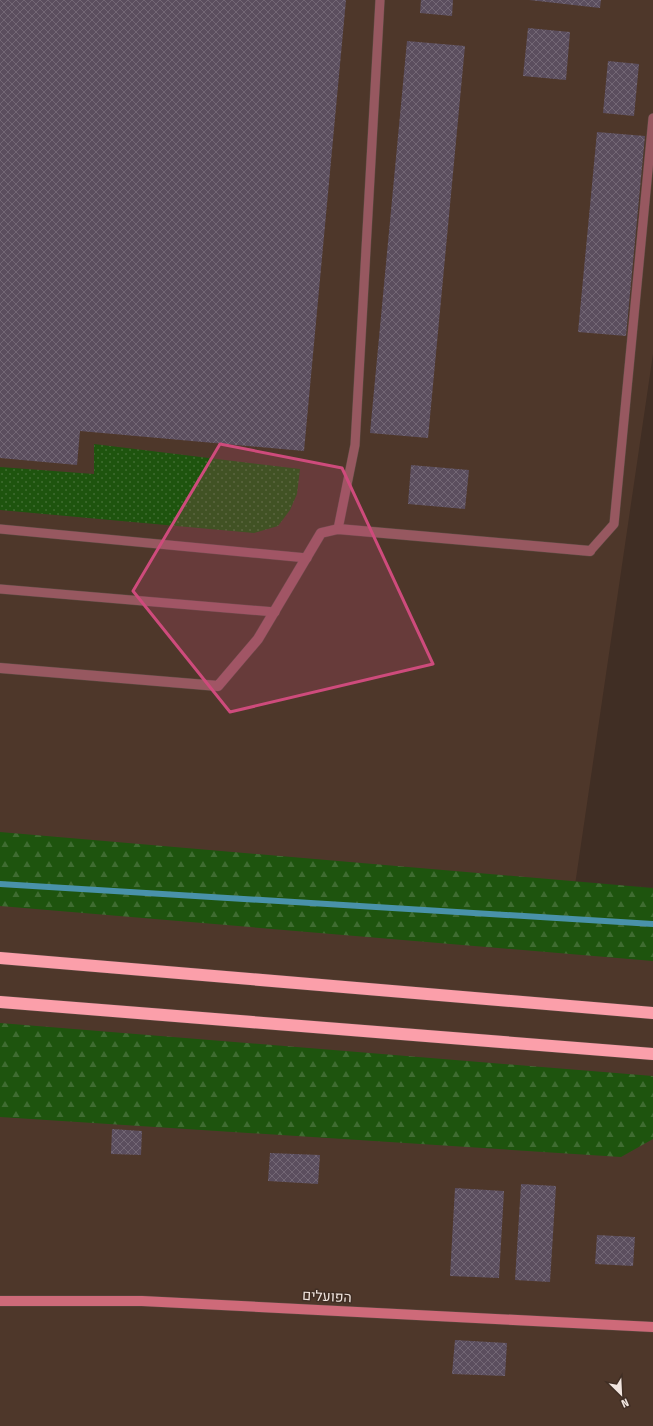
<svg xmlns="http://www.w3.org/2000/svg" width="653" height="1426" viewBox="0 0 653 1426" font-family="'Fira Sans Condensed',Heebo,sans-serif">
<style>
.built{fill:#4e372a}
.forest{fill:url(#forest-firs)}
.park{fill:url(#park-dots)}
.lines{fill:none;stroke-linecap:round;stroke-linejoin:round}
.stream{stroke:#4992aa;stroke-width:6}
.building{fill:url(#building-cross-hatch)}
.lane-casing{stroke:#5c4b42;stroke-width:10}
.street-casing{stroke:#5c4b42;stroke-width:11}
.secondary-casing{stroke:#5c4b42;stroke-width:11}
.highway-casing{stroke:#5c4b42;stroke-width:13}
.lane{stroke:#975860;stroke-width:9}
.street{stroke:#975860;stroke-width:10}
.secondary{stroke:#ce6a79;stroke-width:10}
.highway{stroke:#fb9faa;stroke-width:12}
.marked{fill:#ce4b7c;fill-opacity:0.2;stroke:#ce4b7c;stroke-width:3;stroke-linejoin:round}
.labels{text-anchor:middle;stroke-width:3;stroke-linejoin:round;paint-order:stroke}
.street-label{font-size:14px;fill:#f1e5df;stroke:#402e24}
</style>
<defs>
<pattern id="forest-firs" width="22" height="20" patternUnits="userSpaceOnUse"><rect width="22" height="20" fill="#1e540e"/><path d="M5 1l3.5 6h-7zM16 11l3.5 6h-7z" fill="#3f6c31"/></pattern>
<pattern id="park-dots" width="8" height="8" patternUnits="userSpaceOnUse"><rect width="8" height="8" fill="#1e540e"/><path d="M2 2h.1M6 6h.1" fill="none" stroke="#3f6c31" stroke-width="1.8" stroke-linecap="round"/></pattern>
<pattern id="building-cross-hatch" width="8" height="8" patternUnits="userSpaceOnUse"><rect width="8" height="8" fill="#5b4e5e"/><path d="M0 0l8 8M0 8l8-8" fill="none" stroke="#736775"/></pattern>
</defs>
<rect width="100%" height="100%" fill="#402e24"/>
<!-- built -->
<path class="built" d="M0,0H653V354L574,892L653,901V1426H0Z"/>
<!-- forest -->
<path class="forest" d="M0,832L653,888V961L0,906Z
M0,1023L653,1076V1139L621,1157L0,1117Z"/>
<!-- park -->
<path class="park" d="M94,444L300,469L297,494L290,510L278,526L254,533L0,510V467L94,474Z"/>
<g class="lines">
<!-- stream -->
<path class="stream" d="M0,884L653,924"/>
</g>
<!-- building -->
<path class="building" d="M0,0H346L304,451L80,431L77,465L0,458Z
M421,0H453L452,16L420,13Z
M529,0H601L600,8Z
M528,28L570,32L566,80L523,76Z
M407,41L465,46L428,438L370,433Z
M608,61L639,64L634,116L603,113Z
M597,132L645,136L626,336L578,332Z
M411,465L469,470L465,509L408,504Z
M112,1129L142,1131L141,1155L111,1154Z
M270,1153L320,1155L318,1184L268,1181Z
M521,1184L556,1186L550,1282L515,1280Z
M455,1188L504,1191L499,1278L450,1276Z
M597,1235L635,1237L633,1266L595,1264Z
M455,1340L507,1343L505,1376L452,1374Z"/>
<g class="lines">
<defs>
<path id="lane" d="M0,529L307,558
M338,529L355,445L380,0
M590,551L614,524L653,118
M0,589L275,612"/>
<path id="street" d="M0,668L218,686L258,639L321,533L338,529L590,551"/>
<path id="secondary" d="M0,1301H142L653,1327"/>
<path id="highway" d="M0,958L653,1013
M0,1002L653,1054"/>
</defs>
<!-- lane casing -->
<use href="#lane" class="lane-casing"/>
<!-- street casing -->
<use href="#street" class="street-casing"/>
<!-- secondary casing -->
<use href="#secondary" class="secondary-casing"/>
<!-- highway casing -->
<use href="#highway" class="highway-casing"/>
<!-- lane -->
<use href="#lane" class="lane"/>
<!-- street -->
<use href="#street" class="street"/>
<!-- secondary -->
<use href="#secondary" class="secondary"/>
<!-- highway -->
<use href="#highway" class="highway"/>
</g>
<!-- marked area -->
<path class="marked" d="M220,444L342,468L433,664L230,712L133,591Z"/>
<g class="labels">
<!-- street labels -->
<g class="street-label">
<text transform="translate(327 1296) rotate(3)" y="5">הפועלים</text>
</g>
</g>
<!-- north arrow -->
<g transform="translate(621 1394) rotate(156)" stroke="#402e24" stroke-width="3" paint-order="stroke">
<path d="M0-3L7 15L0 10L-7 15Z" fill="#f1e5df"/>
<text y="-6" font-size="11" font-weight="bold" text-anchor="middle" fill="#f1e5df">N</text>
</g>
</svg>
